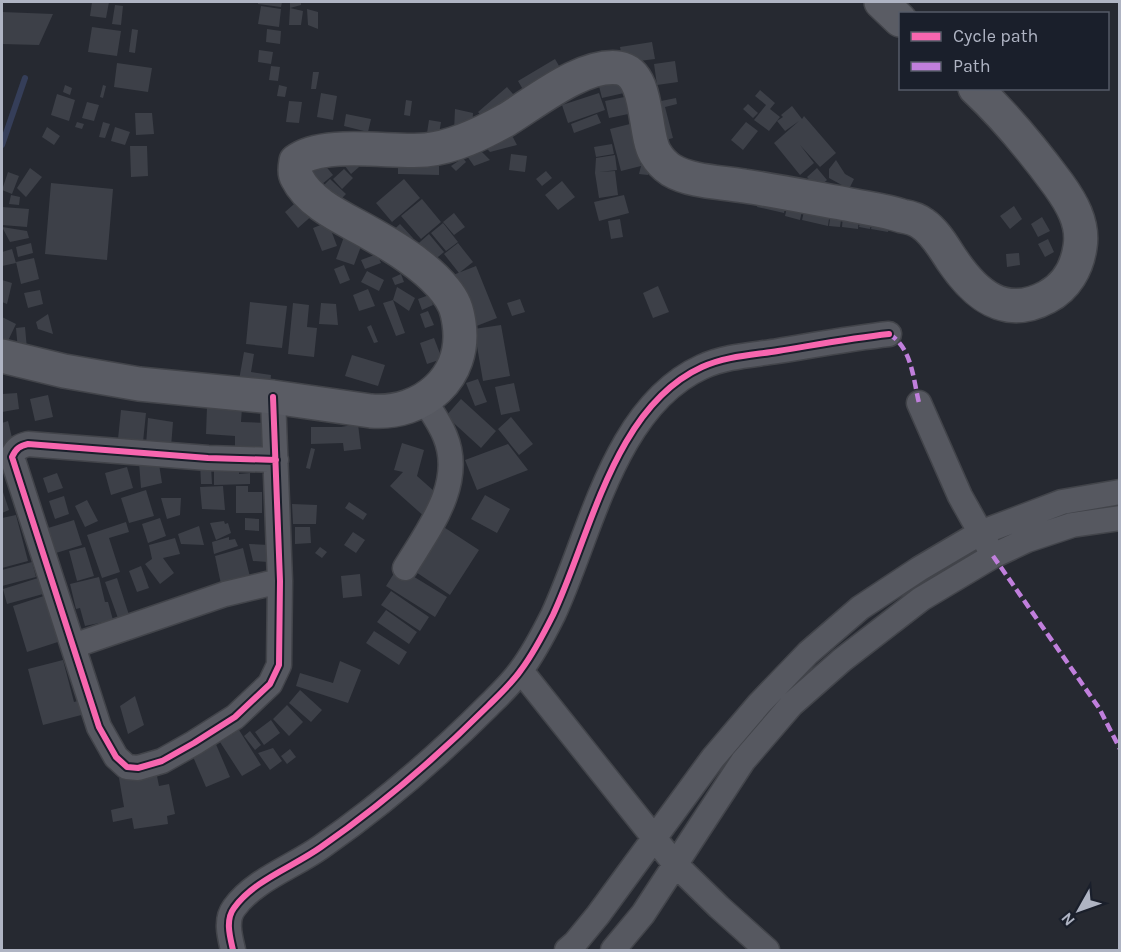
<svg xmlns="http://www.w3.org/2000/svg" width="1121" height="952" viewBox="0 0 1121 952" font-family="Karla,sans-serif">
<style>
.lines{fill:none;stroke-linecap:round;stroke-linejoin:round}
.stream{stroke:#353e59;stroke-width:6}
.building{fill:#3d4048}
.street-casing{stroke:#42444a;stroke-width:27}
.secondary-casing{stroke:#42444a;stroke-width:36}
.street{stroke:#565860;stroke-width:24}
.secondary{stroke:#5a5c64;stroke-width:33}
.quiet{stroke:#c07fdc;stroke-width:4.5;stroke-dasharray:9 4.5;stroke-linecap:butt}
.cycleway-casing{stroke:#1a1f2b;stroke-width:10}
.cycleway{stroke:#f766af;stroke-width:6}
</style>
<rect width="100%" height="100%" fill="#262931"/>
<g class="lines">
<!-- stream -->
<path class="stream" d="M2,145L25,78"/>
</g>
<!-- building -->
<path class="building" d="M92,2H109L106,18L90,16Z
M258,2H282L281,7L258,4Z
M290,2H301V5L290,8Z
M115,5L123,6L121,25L112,24Z
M261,6L281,9L279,27L258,24Z
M290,8L303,11L301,25H289Z
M307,9L318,12V29L308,25Z
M2,12L53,14L39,45L2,44Z
M92,27L121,31L117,56L88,52Z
M132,29L138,30L135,53L129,52Z
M267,29L281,31L280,44L266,42Z
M652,42L655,59L623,63L620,47Z
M259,50L273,52L271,64L258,62Z
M555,59L565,76L528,98L518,81Z
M675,61L678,82L657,85L654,64Z
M117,63L152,68L148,92L114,87Z
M271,66L280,67L278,81L269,80Z
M313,72H319L316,89H311Z
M598,82L626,83L633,91L602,98Z
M65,85L72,88L70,95L63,92Z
M103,85L106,86L103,98L100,97Z
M279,85L287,87L285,97L277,96Z
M507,87L520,102L491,127L478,112Z
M658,88L661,101L676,98L677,104L665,107L673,138L662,141L643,92Z
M760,90L775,103L770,109L780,117L769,131L754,120L766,105L755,96Z
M321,93L337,96L333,120L317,117Z
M599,93L605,110L568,123L562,105Z
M57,94L75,100L69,121L51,115Z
M634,95L638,112L609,118L605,101Z
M406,100L412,101L410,116L404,115Z
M289,101L302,102L299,123L286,122Z
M87,102L99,105L94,121L82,118Z
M748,104L758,113L753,118L743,109Z
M792,106L802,119L804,116L836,153L820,167L800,145L814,163L800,175L774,143L799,121L785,131L777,121L783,117L781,115Z
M455,109L473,113L472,132L454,131Z
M135,113H152L154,134L136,135Z
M346,114L371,119L368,132L344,126Z
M597,114L601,123L574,133L571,124Z
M429,120L441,122L439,134L427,133Z
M77,122L84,124L82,129L75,127Z
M103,122L110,124L105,138L99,137Z
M746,122L758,131L743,150L731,140Z
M506,124L517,145L490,152L478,139Z
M630,124L641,165L642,158L650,164L648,175L639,174L641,166L621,171L610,129Z
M47,127L60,136L54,145L42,137Z
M115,127L130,132L125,145L111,141Z
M612,144L614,154L596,157L594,147Z
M130,146H147L148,176L131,177Z
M478,148L490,160L474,166L467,156Z
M315,153L333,175L315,190L296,169Z
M349,154L359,167L351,174L341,161Z
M511,154L527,156L525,172L509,170Z
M615,155L617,170L599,172L615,171L618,195L599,198L595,173L596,158Z
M398,156L439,157V175L398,174Z
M463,158L466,162L456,171L451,166Z
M836,160L845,174L854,179L849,189L829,178V169Z
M30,168L42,177L26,197L17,188Z
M817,168L827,180L817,189L807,177Z
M344,169L353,178L342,189L333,179Z
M546,171L552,178L542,186L536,179Z
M8,172L19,176L12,194L2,190Z
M330,179L346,194L331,209L316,193Z
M404,179L420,198L392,222L376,203Z
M562,181L575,197L558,210L545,195Z
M51,183L113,189L107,260L45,254Z
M11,195L20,197L19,205L9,204Z
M624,195L629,213L599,221L594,202Z
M301,198L315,213L298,228L285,212Z
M759,198L786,204L784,213L757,207Z
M422,199L441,222L421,239L401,216Z
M788,203L803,207L800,220L785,216Z
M1014,206L1022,219L1010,229L1000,216Z
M2,207L29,209L27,227L2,225Z
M805,207L830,212L828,226L802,220Z
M831,212L842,213L840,227L829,226Z
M454,213L465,227L454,235L443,222Z
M843,215L859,217L858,229L842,227Z
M1042,217L1050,231L1038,237L1031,224Z
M861,218L872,220L870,229L859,227Z
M620,219L623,237L611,239L608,221Z
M873,221L890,223L888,232L871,229Z
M328,222L337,246L322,251L313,228Z
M443,223L458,242L446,251L431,233Z
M400,224L413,238L402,248L389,234Z
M2,227L27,231L29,238L10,242Z
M345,234L363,241L354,265L336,259Z
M429,234L444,252L426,267L411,250Z
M1048,239L1054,252L1045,257L1038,244Z
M31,243L33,253L18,257L16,247Z
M458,243L473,262L459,273L444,254Z
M12,249L16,263L2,266V252Z
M1019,253L1020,265L1007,267L1006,254Z
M377,254L381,263L365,269L361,260Z
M34,258L39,279L21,284L16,262Z
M344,265L350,280L340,284L334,269Z
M476,266L497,318L474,327L453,275Z
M367,271L384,280L379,291L361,282Z
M401,274L404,282L395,285L392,278Z
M2,280L12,283L7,304L2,302Z
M658,286L669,312L653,318L643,293Z
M397,287L415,298L409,311L393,300L405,333L396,336L383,303L393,300Z
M368,289L375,306L359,311L353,295Z
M40,290L43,304L28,308L24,293Z
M429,295L433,305L422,310L418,299Z
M520,299L525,312L512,316L507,303Z
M250,302L287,306L282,348L246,344Z
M293,303L309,305L307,327L317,328L314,357L288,354Z
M321,303L336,304L338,325L319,324Z
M428,311L434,325L425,328L420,314Z
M48,314L53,334L38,329L36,322Z
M2,317L16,324L6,345L2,342Z
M371,325L378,342L374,343L367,327Z
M501,325L510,376L483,381L474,329Z
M25,327L27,349L18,350L16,328Z
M434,338L442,359L427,364L420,343Z
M244,352L254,354L251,372L271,375L270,386L239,380Z
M352,355L385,365L378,386L345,376Z
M478,379L487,402L475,406L466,383Z
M514,383L520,411L501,415L495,387Z
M17,393L19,409L2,412V394Z
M48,395L53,417L35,421L30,399Z
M461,399L496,431L481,448L446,416Z
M207,407L242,408L241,422L267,423L266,458L235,456V436L206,434Z
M121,410L146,413L143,442L118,439Z
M511,417L533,444L519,455L498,429Z
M148,418L173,422L171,447L146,445Z
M8,421L14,446L2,450V423Z
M358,424L361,449L344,451L343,443L311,444V427H341Z
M402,443L424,450L417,476L443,499L426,518L390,486L403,472L394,470Z
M508,444L528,470L477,490L465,460Z
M311,448L315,449L310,469L306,468Z
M158,458L162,483L141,488L139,462Z
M200,462L211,466L212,484H201Z
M127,467L133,488L111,495L105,473Z
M239,469V474L250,473V484L214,485V470Z
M57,473L63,488L48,493L43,478Z
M223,486L225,510L202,509L200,487Z
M236,486H248V492H262V513H236Z
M2,489L9,510L2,513Z
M146,490L154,516L129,523L121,498Z
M485,495L510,509L497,533L471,519Z
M64,496L69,514L55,519L49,501Z
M161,498H181L180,515L167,519Z
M87,500L98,521L85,527L75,506Z
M349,502L367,514L363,520L345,508Z
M292,504L317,505L316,524H293Z
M16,515L28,561L2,568V518Z
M160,518L166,536L148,543L142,524Z
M245,518L259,519V531L245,530Z
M74,520L82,545L56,553L48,528Z
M224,521L225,524L228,523L231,533L216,540L210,523Z
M126,522L129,532L109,538L120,572L102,578L87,535Z
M436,522L479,550L450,595L407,566Z
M199,526L204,545L181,544L178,534Z
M295,527H310L311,543L295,544Z
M353,532L365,540L356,553L344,545Z
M229,537V540L235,539L238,546L214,554L212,542Z
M175,538L180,554L163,558L174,573L160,584L145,564L152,559L149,545Z
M249,544L269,545L268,562L253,561Z
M85,547L94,576L77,581L69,551Z
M320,547L327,552L322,558L315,553Z
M243,548L250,577L221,584L215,556Z
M32,562L36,577L2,586V570Z
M141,566L149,588L137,592L129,571Z
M398,567L447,597L435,617L386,586Z
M360,574L362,596L343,598L341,576Z
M99,577L105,602H108L113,620L85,626L80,608L76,609L70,584Z
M38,578L43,594L7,604L3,589Z
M117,578L130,618L119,621L105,582Z
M391,591L429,617L420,631L381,605Z
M50,594L64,640L27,652L13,606Z
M386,610L417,632L409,644L377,622Z
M374,631L407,652L399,665L366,643Z
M63,660L74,702L85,699L89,713L43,725L28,669Z
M340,661L361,670L348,703L296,686L300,673L333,683Z
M300,690L322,710L311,722L289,703Z
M135,696L144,725L128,734L120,706Z
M287,705L303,722L289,736L273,719Z
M271,720L280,733L264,745L255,732Z
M239,730L261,765L242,776L220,742Z
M250,731L261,745L255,750L244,736Z
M215,742L230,777L206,787L191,752Z
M273,748L282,761L270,770L258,753Z
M290,749L296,757L287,764L281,756Z
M156,771L159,786L169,784L175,814L167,816L168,824L134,829L132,818L113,822L111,810L124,807L119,778Z"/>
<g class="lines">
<defs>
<path id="street" d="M273,397L280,581L279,665L270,684L235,717L194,743L162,761L138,768L127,767L116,757L99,727L12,457C16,448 20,446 28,444L208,458L276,460
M919,403L960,496L988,546
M405,568C428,530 465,484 445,436C440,423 431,411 424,400
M73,646L225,594L280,581
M521,671L675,864L719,907L767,950
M233,950C230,937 225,920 234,908C254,880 293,867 321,847C380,806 437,757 488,706C499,695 512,683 521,670C533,654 544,633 553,615C591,534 614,407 702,367C726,356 753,355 778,351C815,345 852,338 889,334
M567,950L575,943L598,915L713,758L759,704L808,653L860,608L919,569L980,533L1062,502L1120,492
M613,950L643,914L743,761L792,704L842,660L921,599L993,556L1027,540L1072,525L1120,518"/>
<path id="secondary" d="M881,2L900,20
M2,356L64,371L139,384L273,397L371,411C423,415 467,377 459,323C457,309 454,301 445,290C427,267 398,249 373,235C348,220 311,206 297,178C294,173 295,167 296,161C323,140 391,153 426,150C454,147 481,134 506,120C536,102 583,63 619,68C650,73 643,132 655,153C659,160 665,166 671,170C691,182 721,182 744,186C778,191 812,198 846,204C864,208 884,210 902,216C908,217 918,220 923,224C935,232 944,248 952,260C975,294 1004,320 1047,297C1066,287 1077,268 1080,247C1084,223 1071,202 1058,184C1033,150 1006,117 975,88"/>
</defs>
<!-- street casing -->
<use href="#street" class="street-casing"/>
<!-- secondary casing -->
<use href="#secondary" class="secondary-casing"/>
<!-- street -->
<use href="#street" class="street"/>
<!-- secondary -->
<use href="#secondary" class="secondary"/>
<!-- quiet -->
<path class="quiet" d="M889,334C912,348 913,378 919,403
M993,556L1099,708L1120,749"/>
<defs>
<path id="cycleway" d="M273,397L280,581L279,665L270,684L235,717L194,743L162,761L138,768L127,767L116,757L99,727L12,457C16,448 20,446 28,444L208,458L276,460
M233,950C230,937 225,920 234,908C254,880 293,867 321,847C380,806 437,757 488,706C499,695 512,683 521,670C533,654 544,633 553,615C591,534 614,407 702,367C726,356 753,355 778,351C815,345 852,338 889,334"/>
</defs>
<!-- cycleway casing -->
<use href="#cycleway" class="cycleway-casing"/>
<!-- cycleway -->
<use href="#cycleway" class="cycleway"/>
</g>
<!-- border -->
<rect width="1121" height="952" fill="none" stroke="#afb4c3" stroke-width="6"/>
<!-- legend -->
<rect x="899" y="12" width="210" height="78" fill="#1a1f2b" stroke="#565b68" stroke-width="1.5"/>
<rect x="911" y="32" width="30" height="9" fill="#f766af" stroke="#565b68" stroke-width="1.5"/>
<text x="953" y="42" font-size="18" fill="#afb4c3">Cycle path</text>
<rect x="911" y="62" width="30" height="9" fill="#c07fdc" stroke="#565b68" stroke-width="1.5"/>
<text x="953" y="72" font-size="18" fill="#afb4c3">Path</text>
<!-- north arrow -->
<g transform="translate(1079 910) rotate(230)" stroke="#1a1f2b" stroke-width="4.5" paint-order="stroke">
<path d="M0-4.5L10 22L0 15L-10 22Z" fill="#afb4c3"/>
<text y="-9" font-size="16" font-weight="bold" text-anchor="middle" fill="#afb4c3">N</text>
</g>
</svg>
